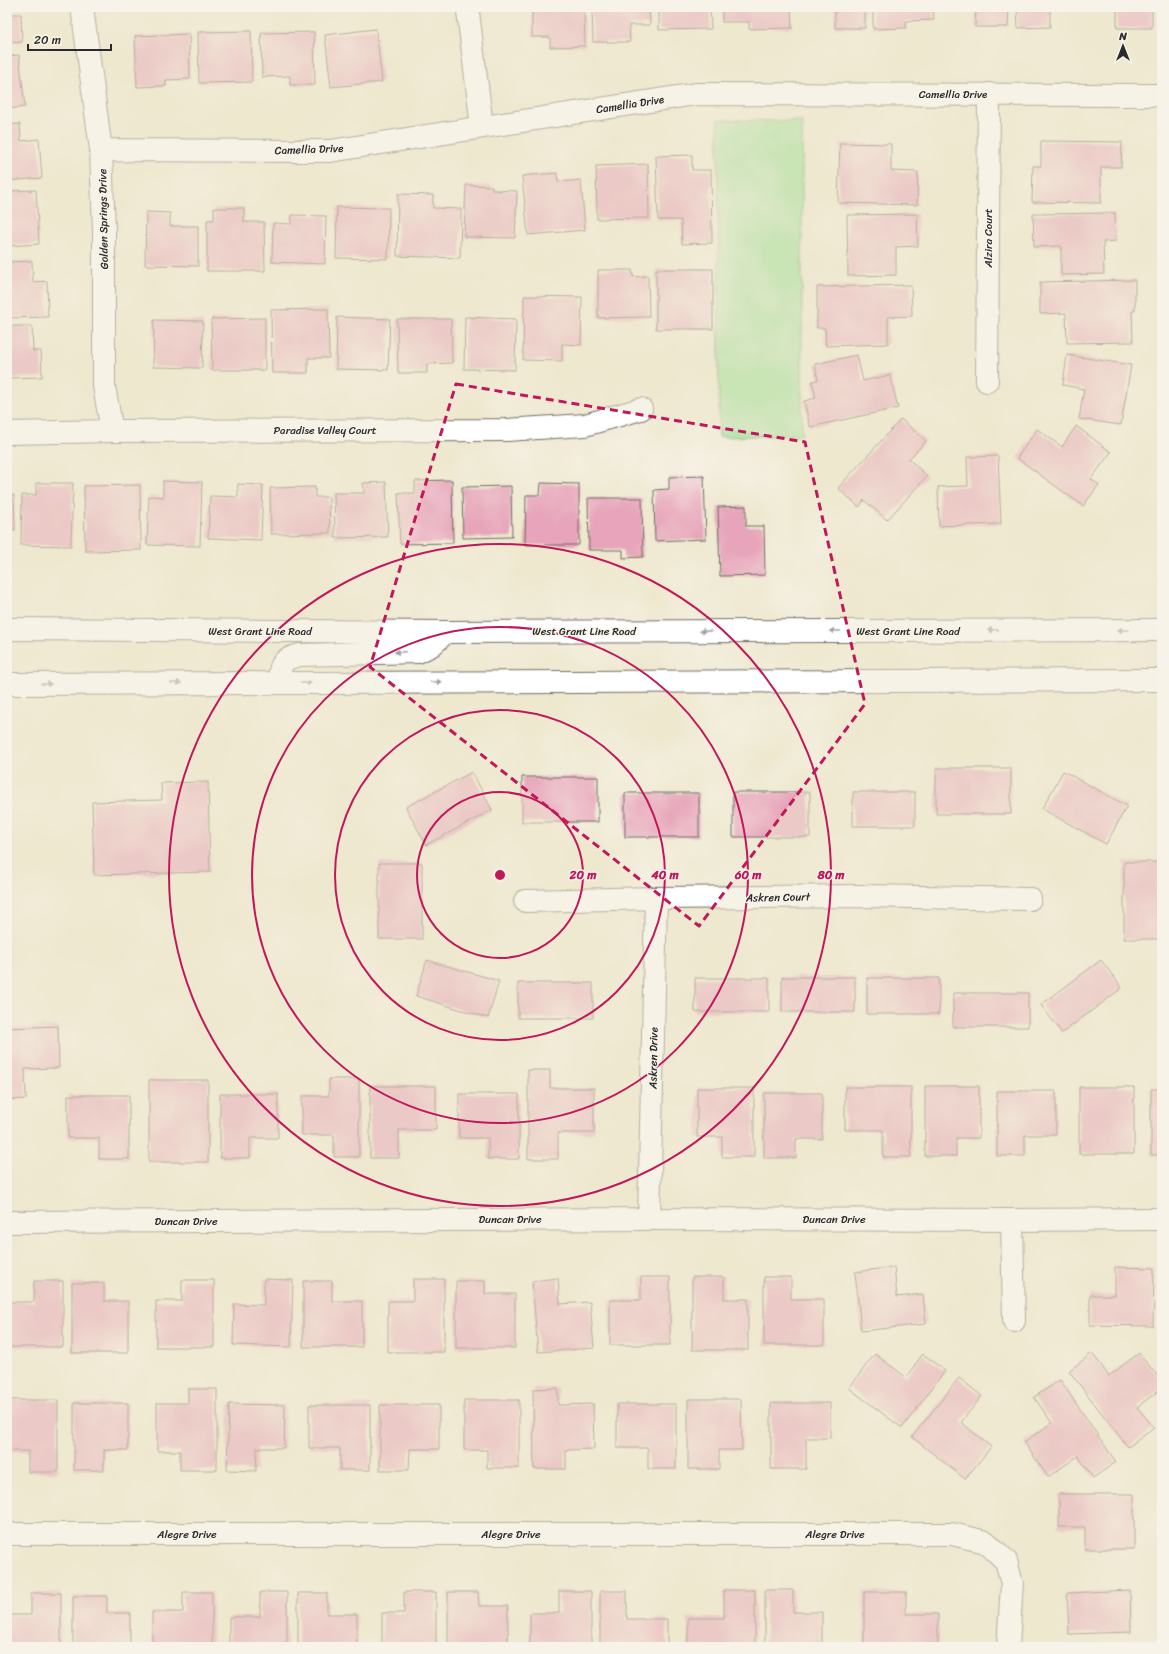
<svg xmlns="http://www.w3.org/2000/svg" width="1169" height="1654" viewBox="0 0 1169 1654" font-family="Sriracha,sans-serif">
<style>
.green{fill:#9cdf96;stroke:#648560}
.building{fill:#e7a4ba}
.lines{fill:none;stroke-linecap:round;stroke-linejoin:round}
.street-casing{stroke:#6f6d64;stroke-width:24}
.primary-casing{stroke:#6f6d64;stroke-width:24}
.street{stroke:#fff;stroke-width:22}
.primary{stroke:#fff;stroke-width:22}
.oneway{fill:#a0a0a0}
.marked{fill:none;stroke:#c2185b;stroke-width:3;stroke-dasharray:8 5;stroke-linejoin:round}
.ring{fill:none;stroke:#c2185b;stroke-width:2}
.labels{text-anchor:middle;stroke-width:3;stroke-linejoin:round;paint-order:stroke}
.street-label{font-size:11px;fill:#2b2b2b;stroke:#f7f3e8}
.centre{fill:#c2185b;stroke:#f7f3e8;stroke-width:2}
.ring-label{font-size:12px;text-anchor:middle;font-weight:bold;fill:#c2185b;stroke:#f7f3e8;stroke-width:3;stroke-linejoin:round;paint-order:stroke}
</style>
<rect width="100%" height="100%" fill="#f7f3e8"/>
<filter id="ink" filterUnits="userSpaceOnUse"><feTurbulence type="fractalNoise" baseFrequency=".025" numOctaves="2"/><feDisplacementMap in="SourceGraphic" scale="8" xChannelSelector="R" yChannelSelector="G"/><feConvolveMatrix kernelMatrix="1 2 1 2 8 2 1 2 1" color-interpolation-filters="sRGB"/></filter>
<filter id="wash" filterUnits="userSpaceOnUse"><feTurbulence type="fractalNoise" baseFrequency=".012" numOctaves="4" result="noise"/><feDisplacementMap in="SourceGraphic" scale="16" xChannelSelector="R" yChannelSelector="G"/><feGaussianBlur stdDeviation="0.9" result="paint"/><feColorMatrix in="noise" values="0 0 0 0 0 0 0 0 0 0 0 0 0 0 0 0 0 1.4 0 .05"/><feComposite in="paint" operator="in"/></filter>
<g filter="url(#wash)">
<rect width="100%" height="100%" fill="#eee8cf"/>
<!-- green -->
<path class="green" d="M718,120L802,121V435L719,437Z"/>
<g id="blocks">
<!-- building -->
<path class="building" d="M7,7H9V14H21L22,42L7,43Z
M532,7H584L585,46L550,47V37H532Z
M592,7H649L650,25H629L630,42H593Z
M659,7H710L711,29L659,30Z
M722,7H791L792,28L749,29V22H722Z
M835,7H865V28H835Z
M873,7H933L934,20L906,21V28L873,29Z
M976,7H1009L1008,27H975Z
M1017,7H1050V27L1018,28Z
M1117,7H1152V28H1117Z
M1160,7H1162V28H1160Z
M376,29L382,82L331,87L325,35Z
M251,31L252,82L199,83L198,32Z
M314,32L315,85H290V76L262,77L261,33Z
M189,34L190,79L166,80V86L137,87L135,36Z
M19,55L25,107L7,109V56Z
M20,124L21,141L39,139L42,178L7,181V125Z
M1041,141L1122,142L1121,167H1101V203L1032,202L1033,166H1041Z
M840,143L891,144V171L918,172L917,205L838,203Z
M692,155V170H711L712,243L682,244L681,220H658L656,156Z
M648,164L649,218L597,219L596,166Z
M557,173L558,182L581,180L585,230L528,235L522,176Z
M466,185L492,186V190L517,191L515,238L464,237Z
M36,190L39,244L7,246V191Z
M398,194L433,195V208L461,209L460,258L397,256Z
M337,207L389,208L388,259L336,258Z
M214,208H244V222H264L265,271H207V220H214Z
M146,212L170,213V226H198V266L145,265Z
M1115,213L1116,241L1103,242L1104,274L1061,275V246L1034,247L1033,214Z
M917,214L918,246L896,247V275L848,276L847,215Z
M292,215L326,216L325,264L272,262L273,223L291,224Z
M32,261L33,282L47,281L48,317L7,318V262Z
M656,269H713V329H656Z
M598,270H632L633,277L648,276L649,317L598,318Z
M1135,280V311H1132L1133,342L1067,343L1066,313L1040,314V282Z
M911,285L912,316L888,317V344L826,346L825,328H817V287Z
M524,296L582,297L581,345L562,344V361L523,360Z
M328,309L329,358H308V373H272L271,310Z
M337,317L390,319L388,370L336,369Z
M465,317L516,319L515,370L464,369Z
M265,318V370H212L211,319Z
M397,319H451L452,363L427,364V373H398Z
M154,320L203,321L202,368L153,367Z
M7,326H32L33,351H41L42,377L7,378Z
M857,355L863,381L890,375L898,408L810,427L804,401L816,398L812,381L818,380L815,364Z
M1067,355L1131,365L1121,425L1079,419L1084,389L1063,385Z
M901,419L926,441L909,459L927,476L887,520L864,500L859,507L838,488Z
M1076,426L1111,452L1091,479L1099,485L1083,506L1017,458L1037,429L1062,447Z
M998,456L1001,524L939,526L938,487L968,486L967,457Z
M704,476L706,539L655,541L654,490L669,489V477Z
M452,480L453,543L400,544L398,493H415V481Z
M163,481L202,482L200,546L147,545L149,496L163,497Z
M386,482L388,537L335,538L334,493H364L363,483Z
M36,483H73L71,546L21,545L22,495H36Z
M541,483L579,484V545H525L526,495H540Z
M238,484L263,485L261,540L208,538L210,496L238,497Z
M140,485L141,550L85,551L84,486Z
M511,486L512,537L463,538L462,487Z
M315,487V497H329L330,533L271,534L270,488Z
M7,495H14L15,530H7Z
M588,498H642L643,557L623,558V550H589Z
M746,506V526H764L765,575L720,576L718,507Z
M936,768H1011V814H936Z
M1063,771L1127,806L1106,844L1042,809Z
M472,772L492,810L426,845L406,807Z
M522,777H598V822H522Z
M208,782L210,872L94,875L92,802L162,800L161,783Z
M733,792H810V837H733Z
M853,792H915V826H853Z
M625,793H699V837H625Z
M1124,862H1160V939H1124Z
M379,863H422V939H379Z
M427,960L499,981L488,1018L416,996Z
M1101,960L1122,988L1062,1033L1041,1005Z
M782,977H855V1012H782Z
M695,978H769V1012H695Z
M867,978H939V1014H867Z
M518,983H593V1018H518Z
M953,993H1028V1027H953Z
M58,1026L59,1068L25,1069L26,1099L7,1100V1028Z
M528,1070H550V1088H594V1133H558V1159H528Z
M329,1079H359V1157H334V1135H302V1096H329Z
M149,1080H208V1162H149Z
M370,1086H436V1130H399V1158H370Z
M925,1086H979V1138H956V1156H925Z
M845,1087H911V1157H883V1130H845Z
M1079,1087H1134V1154H1079Z
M697,1088H754V1157H722V1137H697Z
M1151,1089H1162V1155H1151Z
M997,1091H1056V1135H1025V1156H997Z
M764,1093H822V1139H796V1158H764Z
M220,1094H278V1138H250V1158H220Z
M459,1094H519V1159H488V1138H459Z
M68,1095H129V1159H99V1138H68Z
M894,1267L897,1297L923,1294L926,1324L861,1331L855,1272Z
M1115,1267L1154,1268L1153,1326L1090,1325V1295H1115Z
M641,1277H670V1345H610V1300H641Z
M692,1277H724V1299H748V1350H692Z
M764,1277H791V1299H824V1345H764Z
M558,1278L560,1304L590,1302L594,1348L538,1352L532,1281Z
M264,1279L293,1280L291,1347L233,1345L234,1304L264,1305Z
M413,1279H444V1352H388V1301H413Z
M182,1280H214V1347H156V1301H182Z
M34,1281H63V1347H7V1302H34Z
M303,1281H332V1301H362V1347H303Z
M456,1281H485V1294H515V1348H456Z
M72,1283H104V1301H128V1353H72Z
M1092,1353L1109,1376L1139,1353L1162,1382V1388L1137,1407L1154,1428L1128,1447L1069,1371Z
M875,1354L906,1377L923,1354L945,1371L902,1428L849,1388Z
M959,1378L982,1396L961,1422L991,1447L965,1479L912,1437Z
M1060,1380L1116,1462L1093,1478L1078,1456L1048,1477L1024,1442L1052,1423L1034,1397Z
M558,1388V1405L593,1404L594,1449L566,1450V1469H534L533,1389Z
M188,1389H217V1470H180V1451H157V1403H188Z
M688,1399H741L742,1450H719V1469H688Z
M7,1400H58V1472H28V1451H7Z
M464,1400H519V1468H487V1450H464Z
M74,1403H128V1450H104V1470H74Z
M771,1403H830V1438H806V1469H771Z
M229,1404L285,1405L284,1448H257L256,1471L227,1470Z
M617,1404H676V1469H648V1448H617Z
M309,1405H370V1470H340V1448H309Z
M380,1405H439V1449H410L409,1470H380Z
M1059,1494H1134V1549H1085V1527H1059Z
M724,1590H755V1647H688V1618H724Z
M765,1590H793V1612H822V1647H765Z
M1130,1590L1131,1632L1069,1634L1067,1593Z
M559,1591H591V1647H530V1613H559Z
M600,1591H627V1619H667V1647H600Z
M183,1592H212V1647H152V1612H183Z
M260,1592H287V1647H229V1617H260Z
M404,1592H436V1647H382V1613H404Z
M448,1592H478L479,1606H508V1647H448Z
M864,1592H906V1614H938V1645H864Z
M31,1593H61V1647H7V1615H31Z
M298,1593H327V1614H357V1647H298Z
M73,1596H107V1613H130V1647H73Z
M1057,1645H1131V1647H1057Z"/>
</g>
</g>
<g filter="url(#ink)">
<use href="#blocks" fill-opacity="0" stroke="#6f6d64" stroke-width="1"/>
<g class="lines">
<defs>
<path id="street" d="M82,7L101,150L104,231V386L112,431
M468,12L482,127
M101,150L330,151L696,94L1162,95
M987,381L989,94
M7,433L112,431L506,430L585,425L641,409
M525,901L656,898L861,896L1030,899
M649,1219L656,898
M1012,1220L1014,1321
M7,1222L649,1219L1012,1220L1162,1219
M7,1534H952L986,1542L1006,1561L1012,1584L1008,1647"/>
<path id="primary" d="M7,629L446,632L1162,630
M279,683C280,664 281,659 300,655L418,652L432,645L446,632
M7,684L1162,680"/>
</defs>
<!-- street casing -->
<use href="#street" class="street-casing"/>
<!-- primary casing -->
<use href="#primary" class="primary-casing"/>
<!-- street -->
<use href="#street" class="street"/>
<!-- primary -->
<use href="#primary" class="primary"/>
</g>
<!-- one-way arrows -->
<defs><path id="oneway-solid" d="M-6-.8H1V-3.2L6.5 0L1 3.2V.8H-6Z"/></defs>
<g class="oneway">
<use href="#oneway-solid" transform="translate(993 630) rotate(180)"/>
<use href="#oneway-solid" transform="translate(1123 630) rotate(180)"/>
<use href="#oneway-solid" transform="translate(705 631) rotate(180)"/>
<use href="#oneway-solid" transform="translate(835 631) rotate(180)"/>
<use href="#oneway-solid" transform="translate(400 652) rotate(178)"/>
<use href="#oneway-solid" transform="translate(436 682)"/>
<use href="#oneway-solid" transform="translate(176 683)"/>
<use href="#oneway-solid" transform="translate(306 683)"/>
<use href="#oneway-solid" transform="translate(46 684)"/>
</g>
</g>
<!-- marked area -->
<path d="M0 0H1169V1654H0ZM456,384L805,442L865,704L699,926L370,667Z" fill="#eee8cf" fill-opacity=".55" fill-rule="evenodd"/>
<path class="marked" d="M456,384L805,442L865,704L699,926L370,667Z"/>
<!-- distance rings -->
<g class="ring">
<circle cx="500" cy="875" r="83"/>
<circle cx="500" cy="875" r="165"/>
<circle cx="500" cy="875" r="248"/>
<circle cx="500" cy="875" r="331"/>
</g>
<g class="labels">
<!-- street labels -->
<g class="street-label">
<text x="953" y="98">Camellia Drive</text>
<text transform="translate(630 104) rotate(-9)" y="4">Camellia Drive</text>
<text transform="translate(309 149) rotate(-2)" y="4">Camellia Drive</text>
<text transform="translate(103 219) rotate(-91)" y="4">Golden Springs Drive</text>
<text transform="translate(988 238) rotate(-90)" y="4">Alzira Court</text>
<text x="325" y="434">Paradise Valley Court</text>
<text x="260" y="635">West Grant Line Road</text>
<text x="584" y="635">West Grant Line Road</text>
<text x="908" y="635">West Grant Line Road</text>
<text transform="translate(778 897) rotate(-1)" y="4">Askren Court</text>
<text transform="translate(653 1058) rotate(-89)" y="4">Askren Drive</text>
<text x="510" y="1223">Duncan Drive</text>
<text x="834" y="1223">Duncan Drive</text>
<text x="186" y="1225">Duncan Drive</text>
<text x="187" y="1538">Alegre Drive</text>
<text x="511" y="1538">Alegre Drive</text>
<text x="835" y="1538">Alegre Drive</text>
</g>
</g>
<circle cx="500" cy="875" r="6" class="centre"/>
<g class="ring-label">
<text x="583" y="879">20 m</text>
<text x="665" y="879">40 m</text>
<text x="748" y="879">60 m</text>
<text x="831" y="879">80 m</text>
</g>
<!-- margin -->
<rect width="1169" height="1654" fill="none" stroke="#f7f3e8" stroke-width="24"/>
<!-- north arrow -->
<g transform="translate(1123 46)" stroke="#f7f3e8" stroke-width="3" paint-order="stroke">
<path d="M0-3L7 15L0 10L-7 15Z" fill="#2b2b2b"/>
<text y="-6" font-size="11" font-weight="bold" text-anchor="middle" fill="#2b2b2b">N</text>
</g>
<!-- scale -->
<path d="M28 44v6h83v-6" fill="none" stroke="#2b2b2b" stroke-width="2"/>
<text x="34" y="44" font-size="12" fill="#2b2b2b" stroke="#f7f3e8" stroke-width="3" paint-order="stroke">20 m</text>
</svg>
